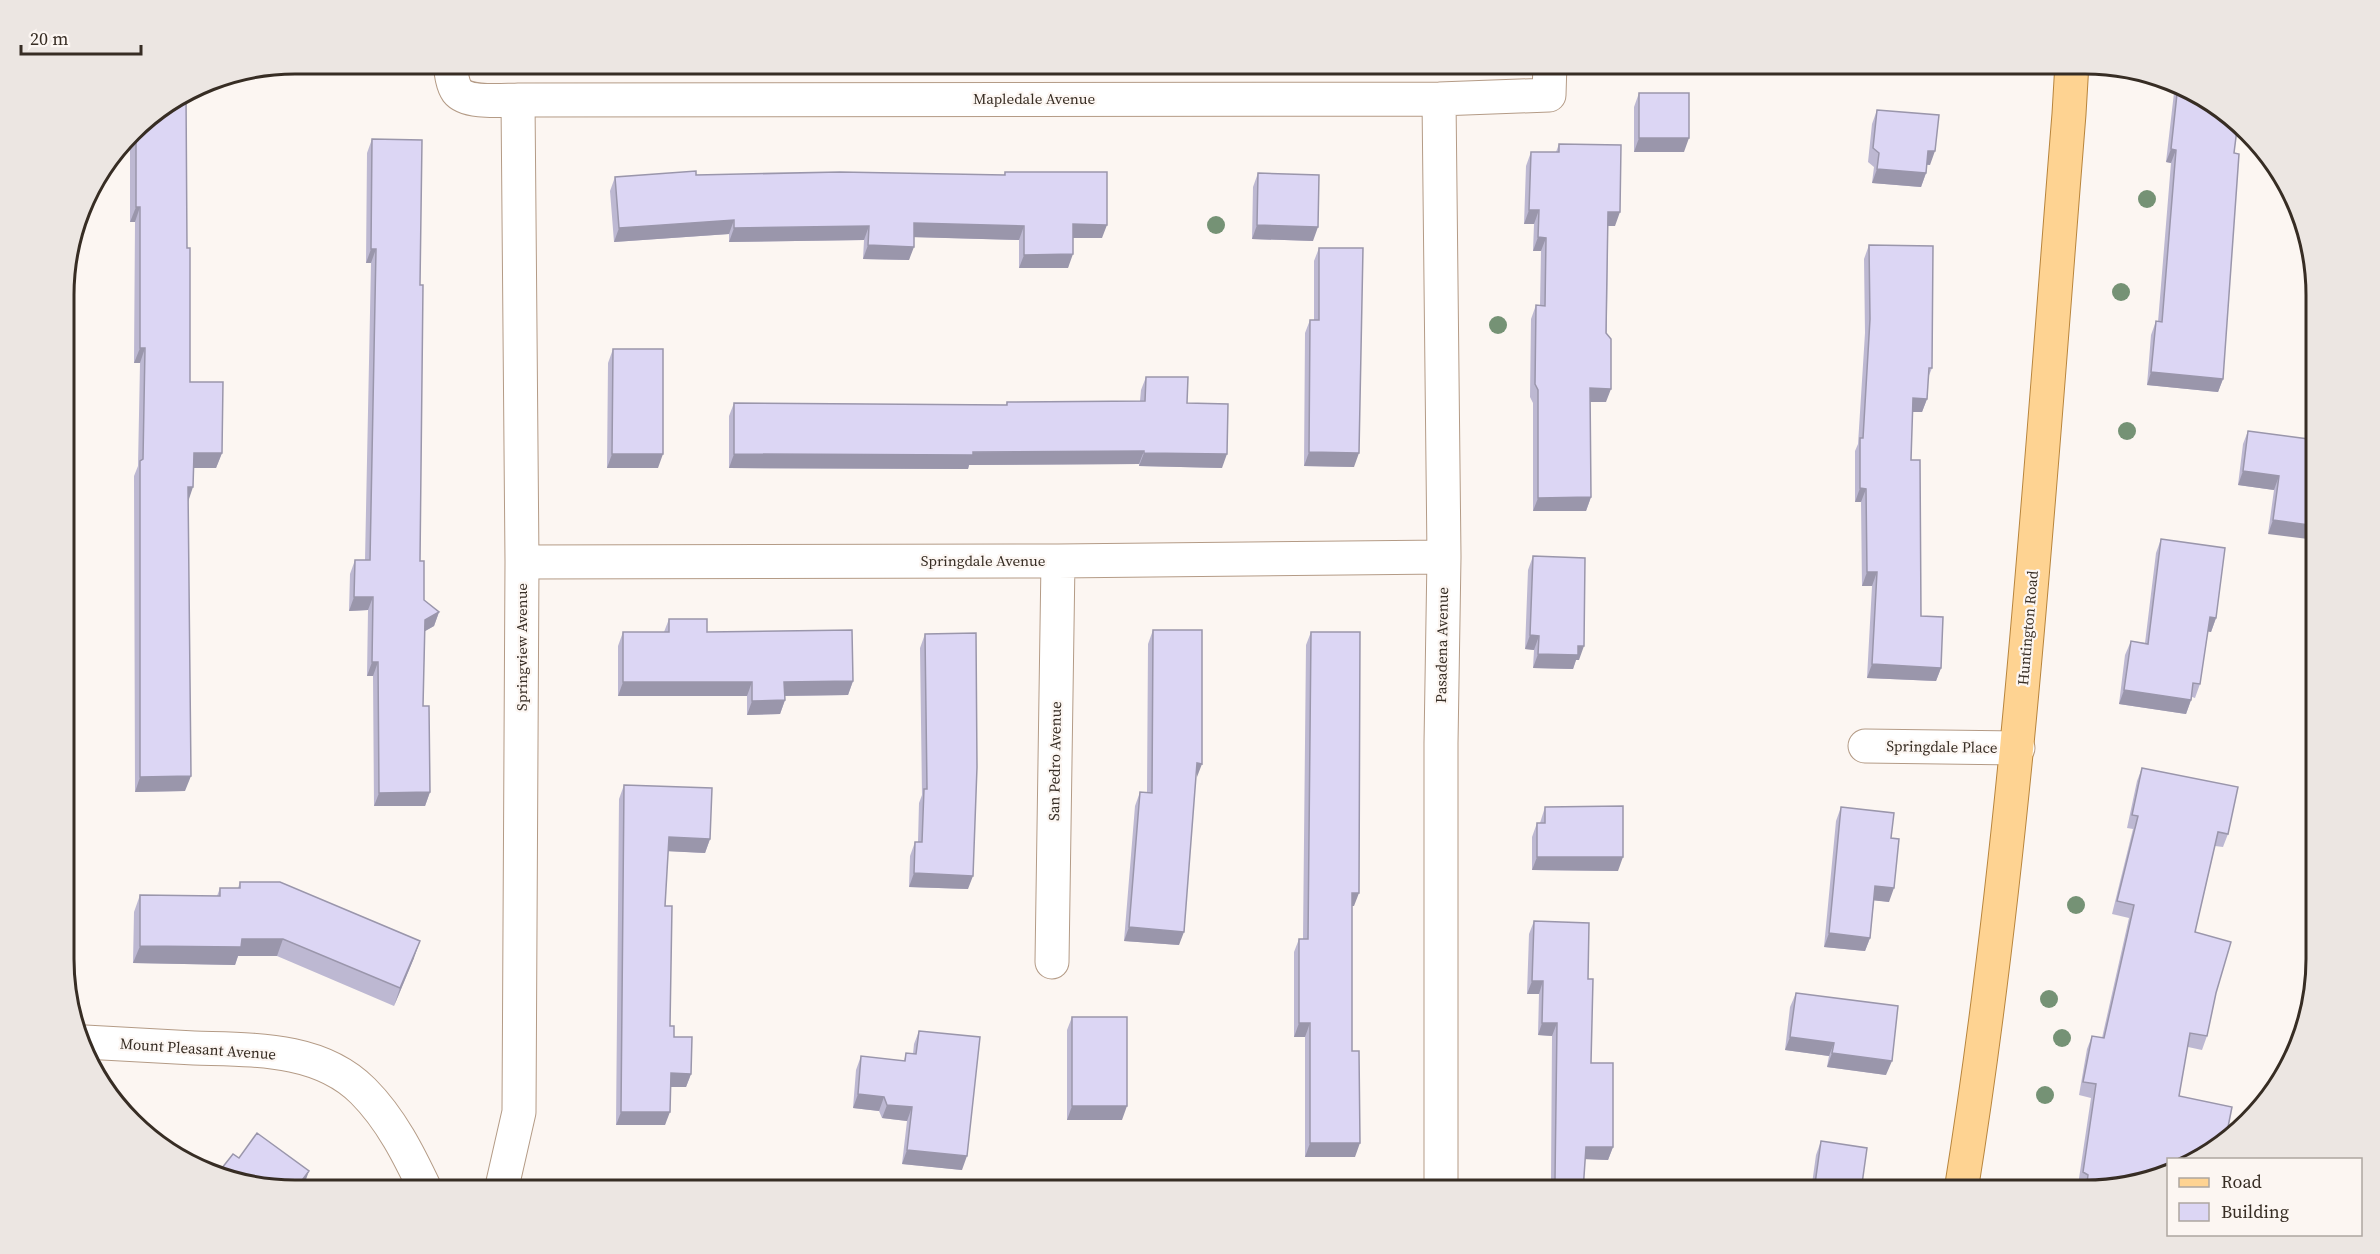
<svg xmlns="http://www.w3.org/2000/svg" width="2380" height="1254" viewBox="0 0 2380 1254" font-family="'Source Serif 4',serif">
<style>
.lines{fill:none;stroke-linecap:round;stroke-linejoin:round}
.minor-casing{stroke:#b49b86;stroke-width:35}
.major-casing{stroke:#b8853d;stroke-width:35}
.minor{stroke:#fff;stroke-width:33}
.major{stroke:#fed392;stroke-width:33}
.tree{fill:#759275}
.wall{fill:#bdb8d2}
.shaded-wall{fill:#9a96ab}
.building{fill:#dcd6f4;stroke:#9a96ab;stroke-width:1.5}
.labels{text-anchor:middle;stroke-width:4.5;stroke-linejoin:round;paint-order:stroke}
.street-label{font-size:15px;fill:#372d24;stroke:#fcf6f2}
.rim{fill:none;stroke:#372d24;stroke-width:3}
</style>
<rect width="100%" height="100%" fill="#fcf6f2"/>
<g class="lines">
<defs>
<path id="minor" d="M450,63C451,71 452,84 457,91C467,104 503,100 518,100L1439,99L1549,95L1550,63
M1439,99L1444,557L1441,743V1191
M522,562L1058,561L1444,557
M1865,746L2018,748
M1052,962L1058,561
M85,1042C121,1044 158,1046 194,1048C252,1050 319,1047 363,1091C391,1119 409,1155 426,1191
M501,1191L519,1112L522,562L518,100"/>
<path id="major" d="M1961,1191C2018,834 2040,473 2069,114L2072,63"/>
</defs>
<!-- minor casing -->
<use href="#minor" class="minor-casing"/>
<!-- major casing -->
<use href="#major" class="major-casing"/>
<!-- minor -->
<use href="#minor" class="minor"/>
<!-- major -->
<use href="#major" class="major"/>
</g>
<!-- trees -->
<g class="tree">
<circle cx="2147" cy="199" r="9"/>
<circle cx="1216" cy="225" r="9"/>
<circle cx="2121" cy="292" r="9"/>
<circle cx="1498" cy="325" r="9"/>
<circle cx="2127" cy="431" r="9"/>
<circle cx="2076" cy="905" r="9"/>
<circle cx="2049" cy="999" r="9"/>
<circle cx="2062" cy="1038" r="9"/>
<circle cx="2045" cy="1095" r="9"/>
</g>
<!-- wall -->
<path class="wall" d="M2175,84L2188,87L2234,153L2223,379L2218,392L2147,385L2151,335L2156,321L2158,322L2171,163L2166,162Z
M1639,93L1684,152H1634V107Z
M1877,110L1930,165H1927L1926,173L1921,187L1872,183L1874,167L1868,162L1872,124Z
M142,121L187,248L190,382L222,453L216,468H194L188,501L185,791L135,792L134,476L138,466L140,363H134L135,222H130V136Z
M372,139L420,285V561L424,600L439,612L434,626L425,631L423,706L430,792L425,806H374L373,676H367L368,610L349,611L350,574L355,560H365L371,263H366L367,153Z
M1559,144L1615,226H1608L1606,402H1590L1591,497L1586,511H1533V403L1530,397L1531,319L1536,305L1540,306L1541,251H1533L1534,224H1524L1526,166L1531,152H1556Z
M1005,172L1102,238H1073L1068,268H1019V240L914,237L909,260L863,259L864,240L729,242V234L614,242L610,191L615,177L696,175H1004Z
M1258,173L1313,241L1252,239L1253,187Z
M1869,245L1932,368L1928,378L1927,399L1922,412H1912L1911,460L1921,616L1941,668L1936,681L1867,678L1872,586H1862L1861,502H1855V451L1858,444L1865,333L1864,259Z
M1319,248L1354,467L1304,466L1305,333L1310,320H1314V261Z
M613,349L658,468H607L608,363Z
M1146,377L1187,403L1222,468L1139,466V464L969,465L968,469L729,468V416L734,403L1006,405L1007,402L1140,401L1141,390Z
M2248,431L2316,440L2268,534L2274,490L2238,485L2243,444Z
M2161,539L2216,618L2211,632L2208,631L2200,684L2195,698L2192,697L2186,714L2119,704L2125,655L2131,641L2145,643L2156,553Z
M1533,556L1579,660H1576L1573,669L1533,668L1534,650L1525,649L1528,570Z
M669,619L853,681L848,695L785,696V700L780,714L747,715V696H618V646L623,632H664Z
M1153,630L1196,777L1179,945L1124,941L1135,806L1140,792H1147L1148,644Z
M1311,632L1354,906H1352V1051L1355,1157H1305V1037H1294V952L1299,939H1303L1306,645Z
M925,634L968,889L909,887L910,856L915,842H918L919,803L922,795L920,648Z
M2142,768L2228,834L2223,847L2215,846L2195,932L2216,993L2207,1036L2202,1050L2188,1047L2100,1191H2083V1188L2078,1185L2091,1098L2079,1095L2087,1049L2092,1036L2102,1038L2129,918L2112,914L2133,829L2127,828L2137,781Z
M624,785L710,839L705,853L668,851L665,906L670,1026L674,1037L691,1074L686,1087H671L665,1125H616L619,799Z
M1545,807L1618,871L1532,870V837L1537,823H1540Z
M1841,807L1891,838L1889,902L1874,900L1870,938L1865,951L1824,947L1836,821Z
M240,882L414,958L394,1006L277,956H238L235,965L133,963L134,912L140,895L217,896L220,888H238Z
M1534,921L1588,979L1591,1063L1613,1147L1608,1160L1585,1159L1583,1191H1533L1538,1180H1551L1552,1036L1538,1035L1539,994H1527L1529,934Z
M1796,993L1886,1075L1827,1067L1829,1056L1785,1050L1790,1007Z
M1072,1017L1122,1120H1067V1030Z
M919,1031L962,1170L902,1164L907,1121L882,1118L879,1111L853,1108L856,1070L861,1056L904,1061L906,1053L913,1054L914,1044Z
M1821,1141L1861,1191H1811L1816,1155Z"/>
<!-- shaded-wall -->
<path class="shaded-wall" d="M1639,138H1689L1684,152H1634Z
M2171,149L2176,150L2171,163L2166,162Z
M1928,151H1935L1930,165L1923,164Z
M1877,169L1926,173L1921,187L1872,183Z
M136,207H140L135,222H130Z
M1529,210H1539L1534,224H1524Z
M1608,212H1620L1615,226H1603Z
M734,220L729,234L614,242L619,228Z
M914,223L1024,226L1019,240L909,237Z
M1073,224L1107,225L1102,238H1068Z
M1257,225L1318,227L1313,241L1252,239Z
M869,226L864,240L729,242L734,228Z
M1538,237L1546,238L1541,251H1533Z
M868,245L914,247L909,260L863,259Z
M371,249H376L371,263H366Z
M1073,254L1068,268H1019L1024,255Z
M140,348H145L140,363H134Z
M2151,372L2223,379L2218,392L2147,385Z
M1590,388L1611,389L1606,402H1585Z
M1913,398L1927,399L1922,412H1908Z
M1144,451L1139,464L969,465L968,469L729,468L734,454Z
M1309,452L1359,453L1354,467L1304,466Z
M194,453H222L216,468H188Z
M1144,453L1227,454L1222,468L1139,466Z
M612,454H663L658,468H607Z
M2243,471L2279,476L2274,490L2238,485Z
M188,487H193L188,502Z
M1860,488L1866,489L1861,502H1855Z
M1591,497L1586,511H1533L1538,498Z
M2273,520L2316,526V540L2268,534Z
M1867,572H1877L1872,586H1862Z
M354,597H373L368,610L349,611Z
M439,612L434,626L420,634L425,620Z
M2210,617L2216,618L2211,632L2205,631Z
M1530,635L1539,636L1534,650L1525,649Z
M1578,646H1584L1579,660H1576L1573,669L1533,668L1538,654Z
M372,662H378L373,676H367Z
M1872,664L1941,668L1936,681L1867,678Z
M853,681L848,695L779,696L784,682Z
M623,682H752L747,696H618Z
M2124,690L2191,700L2186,714L2119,704Z
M785,700L780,714L747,715L752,701Z
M1197,763L1202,764L1197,777Z
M191,776L185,791L135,792L140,777Z
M430,792L425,806H374L379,793Z
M669,837L710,839L705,853L664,851Z
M1537,857H1623L1618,871L1532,870Z
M914,873L973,876L968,889L909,887Z
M1875,886L1894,888L1889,902L1870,900Z
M1352,893H1359L1354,906H1347Z
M1129,927L1184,932L1179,945L1124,941Z
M1829,933L1870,938L1865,951L1824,947Z
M242,939H283L277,956H238L235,965L133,963L140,946Z
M420,941L414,958L394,1006L400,988Z
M1532,981H1543L1539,994H1527Z
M1299,1023H1310L1305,1037H1294Z
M1542,1023H1557L1552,1036L1538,1035Z
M1790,1037L1834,1043L1829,1056L1785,1050Z
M1832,1053L1892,1061L1886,1075L1827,1067Z
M671,1073L691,1074L686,1087H666Z
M858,1094L884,1097L879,1111L853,1108Z
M887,1105L912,1107L907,1121L882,1118Z
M1072,1106H1127L1122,1120H1067Z
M621,1112H670L665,1125H616Z
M1310,1143H1360L1355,1157H1305Z
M1586,1147H1613L1608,1160L1582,1159Z
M907,1150L967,1156L962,1170L902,1164Z
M309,1171L304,1185L299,1191H294Z"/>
<!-- building -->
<path class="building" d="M2178,85L2188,87L2238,121L2234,153L2239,154L2223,379L2151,372L2156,321L2162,322L2176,150L2171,149Z
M186,93L187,248H190V382H223L222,453H194L193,487H188L191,776L140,777V461L143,459L145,348H140V207H136V129L142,121Z
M1639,93H1689V138H1639Z
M1877,110L1939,115L1935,151H1928L1926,173L1877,169L1879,153L1873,148Z
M372,139L422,140L420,285H423L420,561H424V600L439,612L425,620L423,706H429L430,792L379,793L378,662H372L373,597H354L355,560H370L376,249H371Z
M1559,144L1621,145L1620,212H1608L1606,333L1611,339V389L1590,388L1591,497L1538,498V390L1535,384L1536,305L1545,306L1546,238L1538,237L1539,210H1529L1531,152H1559Z
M696,171V175L840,172L1005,175V172H1107V225L1073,224V254L1024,255V226L914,223V247L868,245L869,226L734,228V220L619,228L615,177Z
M1258,173L1319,175L1318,227L1257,225Z
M1869,245L1933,246L1932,368H1929L1927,399L1913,398L1911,460H1920L1921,616L1943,617L1941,668L1872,664L1877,572H1867L1866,489L1860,488V438H1863L1870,319Z
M1319,248H1363L1359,453L1309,452L1310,320H1319Z
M613,349H663V454H612Z
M1146,377H1188L1187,403L1228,404L1227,454L1144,453V451L973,452V455L734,454V403L1007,405V402L1145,401Z
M2248,431L2316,440V526L2273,520L2279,476L2243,471Z
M2161,539L2225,548L2216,618L2210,617L2200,684L2193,683L2191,700L2124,690L2131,641L2148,644Z
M1533,556L1585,558L1584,646H1578V655L1538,654L1539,636L1530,635Z
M669,619H707V632L852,630L853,681L784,682L785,700L752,701V682H623V632H669Z
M1153,630H1202V764L1197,763L1184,932L1129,927L1140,792L1152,793Z
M1311,632H1360L1359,893H1352V1051H1359L1360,1143H1310V1023H1299V939H1308Z
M976,633L977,767L973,876L914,873L915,842H922L924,789H927L925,634Z
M2142,768L2238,787L2228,834L2218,832L2195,932L2231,942L2216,993L2207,1036L2190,1033L2179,1096L2232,1107L2225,1142L2214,1152L2199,1160H2169V1174L2159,1179L2100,1191H2086L2088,1175L2083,1172L2096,1084L2083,1082L2092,1036L2104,1038L2134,905L2117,901L2138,816L2132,815Z
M624,785L712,788L710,839L669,837L665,906H672L670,1026H674V1037H692L691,1074L671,1073L670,1112H621Z
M1623,806V857H1537V823H1545V807Z
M1841,807L1894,813L1891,838L1899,839L1894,888L1875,886L1870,938L1829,933Z
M240,882H280L420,941L400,988L283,939H242L241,947L140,946V895L220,896V888H240Z
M1534,921L1589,923L1588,979H1593L1591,1063H1613V1147H1586L1583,1191H1537L1538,1180L1555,1181L1557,1023H1542L1543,981H1532Z
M1796,993L1898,1006L1892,1061L1832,1053L1834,1043L1790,1037Z
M1072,1017H1127V1106H1072Z
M919,1031L980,1037L967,1156L907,1150L912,1107L887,1105L884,1097L858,1094L861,1056L905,1061L906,1053L916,1054Z
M257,1133L309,1171L294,1191L218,1173L233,1154L239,1158Z
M1821,1141L1867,1148L1861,1191H1814Z
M612,1185L681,1186L680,1191H612Z"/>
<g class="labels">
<!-- street labels -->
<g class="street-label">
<text x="1034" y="104">Mapledale Avenue</text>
<text x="983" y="566">Springdale Avenue</text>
<text transform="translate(2028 628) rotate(-85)" y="5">Huntington Road</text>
<text transform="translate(1442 645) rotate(-89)" y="5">Pasadena Avenue</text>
<text transform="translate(522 647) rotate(-90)" y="5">Springview Avenue</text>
<text transform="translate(1942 747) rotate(1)" y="5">Springdale Place</text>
<text transform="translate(1055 761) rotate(-89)" y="5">San Pedro Avenue</text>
<text transform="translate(198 1049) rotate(4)" y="5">Mount Pleasant Avenue</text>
</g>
</g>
<!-- crop -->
<path d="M0 0H2380V1254H0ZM295 74H2085A221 221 0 0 1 2306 295V959A221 221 0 0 1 2085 1180H295A221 221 0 0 1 74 959V295A221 221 0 0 1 295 74Z" fill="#ece6e2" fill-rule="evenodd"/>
<path class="rim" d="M295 74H2085A221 221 0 0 1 2306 295V959A221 221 0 0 1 2085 1180H295A221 221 0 0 1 74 959V295A221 221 0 0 1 295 74Z"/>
<!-- legend -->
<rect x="2167" y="1158" width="195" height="78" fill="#fcf6f2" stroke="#ada6a0" stroke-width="1.5"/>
<rect x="2179" y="1178" width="30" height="9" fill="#fed392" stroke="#ada6a0" stroke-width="1.5"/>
<text x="2221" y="1188" font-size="18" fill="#372d24">Road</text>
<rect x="2179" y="1203" width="30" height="18" fill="#dcd6f4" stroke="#ada6a0" stroke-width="1.5"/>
<text x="2221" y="1218" font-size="18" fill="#372d24">Building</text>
<!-- scale -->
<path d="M21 45v9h120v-9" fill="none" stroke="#372d24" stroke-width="3"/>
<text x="30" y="45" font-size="18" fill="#372d24" stroke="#fcf6f2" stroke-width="4.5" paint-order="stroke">20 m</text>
</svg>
